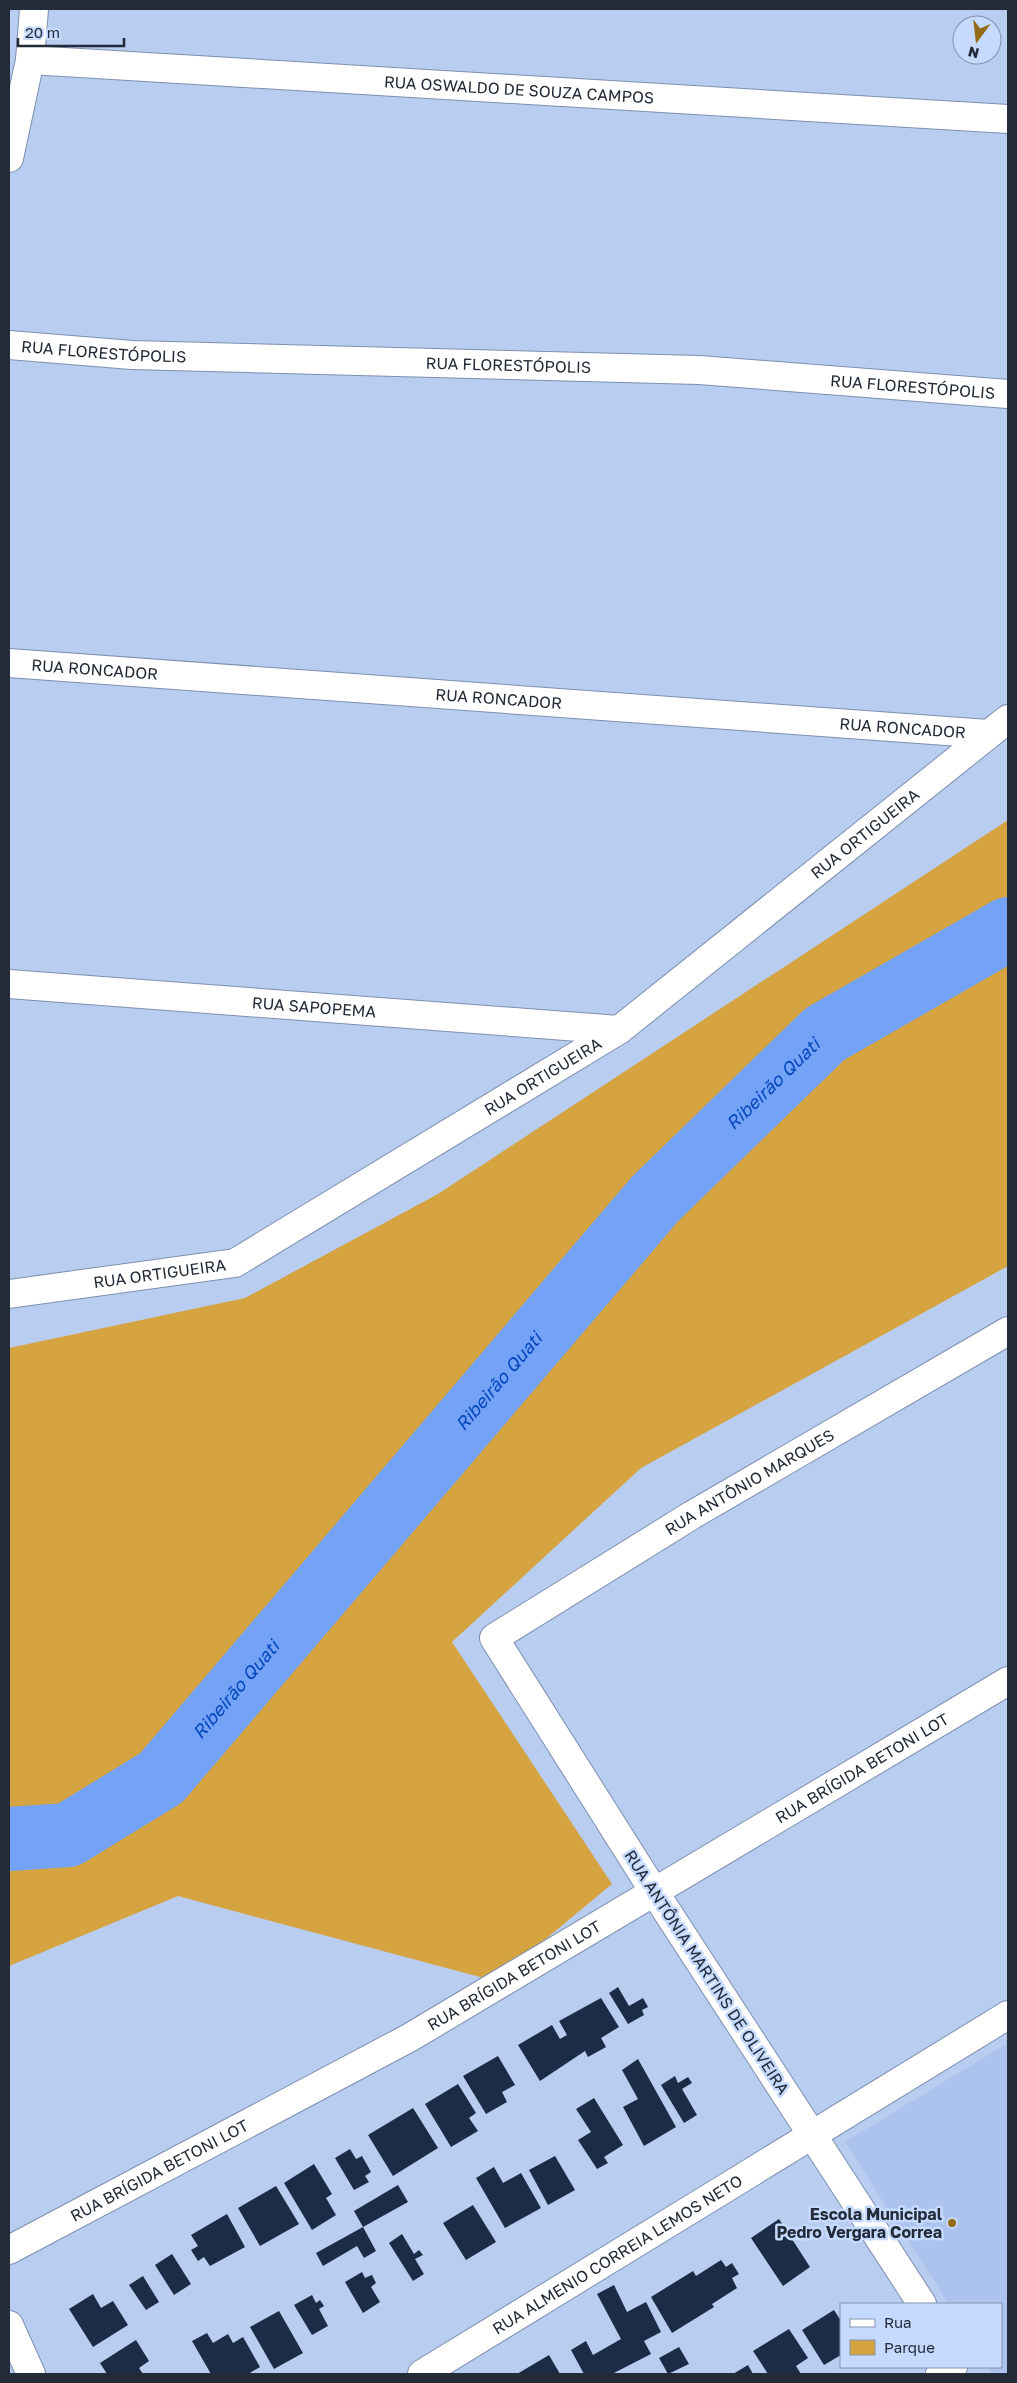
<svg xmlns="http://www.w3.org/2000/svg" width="1017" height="2383" viewBox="0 0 1017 2383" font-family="'Golos Text',sans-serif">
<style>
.built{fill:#acc3ed}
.green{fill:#d5a340}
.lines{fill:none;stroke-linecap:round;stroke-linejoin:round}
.river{stroke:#74a2f6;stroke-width:64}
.building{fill:#1c2b46}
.minor-casing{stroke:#7d8fb1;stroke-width:30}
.minor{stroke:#fff;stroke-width:28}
.poi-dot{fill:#926b13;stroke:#c5dafe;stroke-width:2}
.labels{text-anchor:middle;stroke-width:5;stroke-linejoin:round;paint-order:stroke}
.street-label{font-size:16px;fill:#232a38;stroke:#c5dafe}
.poi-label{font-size:16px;font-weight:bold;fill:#232a38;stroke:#c5dafe;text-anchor:end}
.water-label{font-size:18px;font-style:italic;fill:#0448bf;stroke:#c5dafe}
</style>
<rect width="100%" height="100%" fill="#b9cdf0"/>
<!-- built -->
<path class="built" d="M1008,2043V2374H993L988,2367H1001V2304H949L845,2142Z"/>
<!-- green -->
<path class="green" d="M1008,820V1266L641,1468L452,1642L612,1884L495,1981L178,1896L9,1966V1348L245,1298L438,1194Z"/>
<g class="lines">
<!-- river -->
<path class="river" id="s1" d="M9,1839L68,1835L161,1778L655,1199L825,1034L1008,929"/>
</g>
<!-- building -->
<path class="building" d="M618,1987L629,2006L643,1998L648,2007L642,2010L644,2015L628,2024L609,1993Z
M601,1998L619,2027L601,2038L606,2047L588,2057L585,2051L540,2081L518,2045L552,2025L560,2039L567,2035L559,2021Z
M498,2056L515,2085L502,2092L507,2102L486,2114L463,2076Z
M638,2059L676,2127L644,2146L623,2107L638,2099L622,2070Z
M675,2076L678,2083L688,2077L692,2083L682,2089L697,2115L684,2123L661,2085Z
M458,2084L476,2113L469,2118L478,2131L451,2147L425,2104Z
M594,2098L623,2145L604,2157L608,2163L597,2169L578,2140L591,2132L576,2109Z
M413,2108L438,2148L393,2176L368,2135Z
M350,2149L356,2159L362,2156L371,2172L365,2176L369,2182L354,2190L335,2158Z
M555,2156L575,2190L548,2205L529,2170Z
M314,2164L332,2194L326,2198L336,2215L312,2230L284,2183Z
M494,2167L503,2183L521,2173L541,2208L505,2228L476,2178Z
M398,2185L408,2202L363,2227L354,2211Z
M276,2186L299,2224L260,2246L238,2208Z
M473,2205L496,2242L466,2260L443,2223Z
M227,2214L245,2247L210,2266L204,2257L198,2261L191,2250L198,2246L191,2235Z
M779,2219L810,2267L783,2286L751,2238Z
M363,2227L376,2251L364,2258L357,2246L323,2266L316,2253Z
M402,2234L414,2254L419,2250L423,2255L415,2259L424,2274L413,2281L389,2243Z
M172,2254L191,2284L174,2295L155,2265Z
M721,2260L726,2267L732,2263L739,2274L732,2278L737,2288L712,2304L714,2307L672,2333L651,2297L693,2271L696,2276Z
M362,2272L365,2278L372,2275L376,2283L371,2287L380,2302L363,2313L345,2282Z
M143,2276L159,2302L146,2310L129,2285Z
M614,2285L627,2312L646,2302L661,2332L644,2341L651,2354L612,2374H584L571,2350L586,2341L593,2355L621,2339L597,2294Z
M93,2294L101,2308L113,2301L128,2325L93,2347L69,2309Z
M312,2295L316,2303L320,2300L324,2306L319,2309L328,2326L312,2335L294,2305Z
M834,2310L841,2321V2355L824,2365L802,2330Z
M279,2311L303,2353L274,2369L250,2327Z
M789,2329L808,2358L796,2366L801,2374H768L753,2351Z
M207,2333L213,2343L228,2334L233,2343L243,2337L260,2367L248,2374H211L192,2341Z
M136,2340L149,2361L139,2368L143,2374H107L100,2363Z
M679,2347L689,2364L668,2374L659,2358Z
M549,2355L560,2374H517Z
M748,2365L753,2374H733Z"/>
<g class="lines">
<defs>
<g id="minor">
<path id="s2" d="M30,60L1008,119"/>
<path d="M9,158L30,60L34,9"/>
<path id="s3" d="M9,345L132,355L699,370L1008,394"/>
<path id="s4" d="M9,663L988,734"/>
<path id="s5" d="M9,984L619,1030"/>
<path id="s6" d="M9,1294L235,1263L619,1030L1008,719"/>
<path id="s7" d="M9,2250L409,2038L1008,1681"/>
<path id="s8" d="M922,2304L655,1893L494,1638L692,1515L1008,1331"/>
<path d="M9,2325L31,2374"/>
<path id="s9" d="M422,2374L1008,2015"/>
<path d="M940,2374L953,2367"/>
</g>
</defs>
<!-- minor casing -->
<use href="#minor" class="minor-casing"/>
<!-- minor -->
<use href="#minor" class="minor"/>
</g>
<!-- markers -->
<circle class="poi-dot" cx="952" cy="2223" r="5"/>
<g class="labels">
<!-- street labels -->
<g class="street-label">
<text dy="6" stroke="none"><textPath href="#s2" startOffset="490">RUA OSWALDO DE SOUZA CAMPOS</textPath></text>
<text dy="6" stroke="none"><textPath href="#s3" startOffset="95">RUA FLORESTÓPOLIS</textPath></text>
<text dy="6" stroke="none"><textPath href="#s3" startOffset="500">RUA FLORESTÓPOLIS</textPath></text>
<text dy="6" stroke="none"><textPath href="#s3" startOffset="905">RUA FLORESTÓPOLIS</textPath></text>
<text dy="6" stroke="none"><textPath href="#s4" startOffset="86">RUA RONCADOR</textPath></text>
<text dy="6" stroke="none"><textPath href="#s4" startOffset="491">RUA RONCADOR</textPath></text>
<text dy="6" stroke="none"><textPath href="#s4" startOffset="896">RUA RONCADOR</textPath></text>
<text dy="6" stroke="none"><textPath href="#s6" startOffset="992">RUA ORTIGUEIRA</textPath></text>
<text dy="6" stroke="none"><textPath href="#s5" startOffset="306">RUA SAPOPEMA</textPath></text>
<text dy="6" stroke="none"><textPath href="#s6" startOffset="588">RUA ORTIGUEIRA</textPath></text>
<text dy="6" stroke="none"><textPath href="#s6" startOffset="152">RUA ORTIGUEIRA</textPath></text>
<text dy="6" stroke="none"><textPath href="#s8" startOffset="1091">RUA ANTÔNIO MARQUES</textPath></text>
<text dy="6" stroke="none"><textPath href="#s7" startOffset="980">RUA BRÍGIDA BETONI LOT</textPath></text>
<text transform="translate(707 1972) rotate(57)" y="6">RUA ANTÔNIA MARTINS DE OLIVEIRA</text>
<text dy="6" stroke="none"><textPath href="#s7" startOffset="575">RUA BRÍGIDA BETONI LOT</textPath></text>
<text dy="6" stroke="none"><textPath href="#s7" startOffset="170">RUA BRÍGIDA BETONI LOT</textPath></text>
<text dy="6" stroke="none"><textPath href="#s9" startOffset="229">RUA ALMENIO CORREIA LEMOS NETO</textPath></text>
</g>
<!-- poi labels -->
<g class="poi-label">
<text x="942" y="2220">Escola Municipal<tspan x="942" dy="18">Pedro Vergara Correa</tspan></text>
</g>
<!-- water labels -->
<g class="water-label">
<text dy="6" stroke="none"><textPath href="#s1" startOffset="1094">Ribeirão Quati</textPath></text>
<text dy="6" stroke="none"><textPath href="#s1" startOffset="689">Ribeirão Quati</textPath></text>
<text dy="6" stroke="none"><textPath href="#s1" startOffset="284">Ribeirão Quati</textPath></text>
</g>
</g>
<!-- border -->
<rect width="1017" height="2383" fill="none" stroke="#232a38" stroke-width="20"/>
<!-- legend -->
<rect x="840" y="2303" width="162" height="65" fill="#c5dafe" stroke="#8494af"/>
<rect x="850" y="2319" width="25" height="8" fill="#ffffff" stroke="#8494af"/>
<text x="884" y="2328" font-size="15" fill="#232a38">Rua</text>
<rect x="850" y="2340" width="25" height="15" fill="#d5a340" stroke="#8494af"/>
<text x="884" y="2353" font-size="15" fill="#232a38">Parque</text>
<!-- north arrow -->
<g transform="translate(977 40) rotate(195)"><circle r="24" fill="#c5dafe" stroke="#8494af"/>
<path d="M0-4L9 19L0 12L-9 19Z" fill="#926b13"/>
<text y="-8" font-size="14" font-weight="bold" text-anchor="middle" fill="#232a38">N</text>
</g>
<!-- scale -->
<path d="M18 38v8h106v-8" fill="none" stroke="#232a38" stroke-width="2.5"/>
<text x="25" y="38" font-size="15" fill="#232a38" stroke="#c5dafe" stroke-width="4" paint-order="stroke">20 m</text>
</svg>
